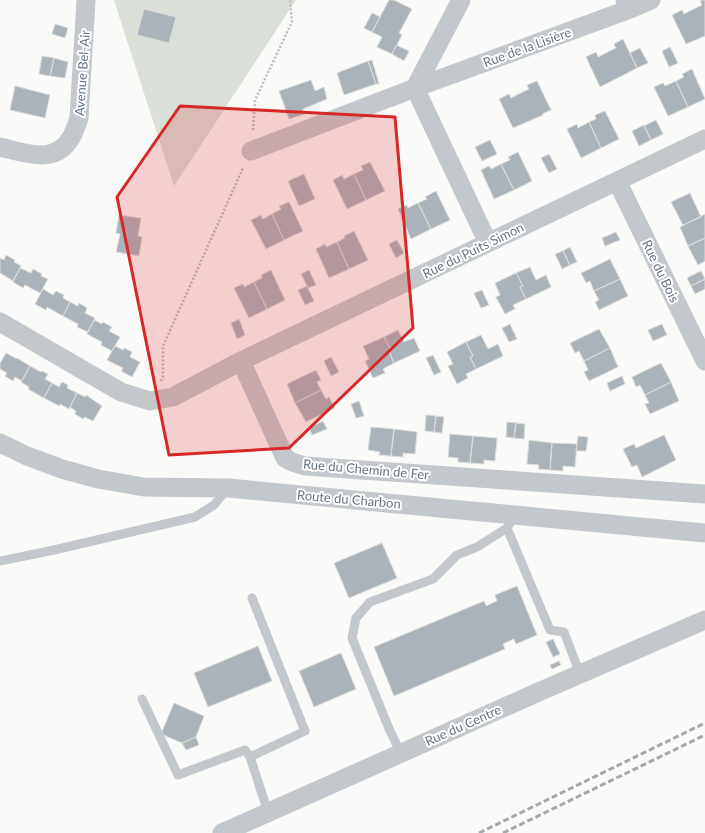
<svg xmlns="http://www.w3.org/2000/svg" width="705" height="833" viewBox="0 0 705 833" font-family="Lato,sans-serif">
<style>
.green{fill:#dadfd7}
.building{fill:#aab3b9;stroke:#dcdcda}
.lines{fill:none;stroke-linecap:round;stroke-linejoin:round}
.path{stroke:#bbbfc2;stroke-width:2.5;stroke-dasharray:2 2;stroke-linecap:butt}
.service{stroke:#c3c8cc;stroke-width:9}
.minor{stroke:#c3c8cc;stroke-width:19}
.rail{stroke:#a2aab0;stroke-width:3;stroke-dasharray:6 3;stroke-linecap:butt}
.marked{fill:#d62828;fill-opacity:0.2;stroke:#d62828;stroke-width:3;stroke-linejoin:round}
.labels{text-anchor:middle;stroke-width:4;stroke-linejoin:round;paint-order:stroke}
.street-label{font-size:13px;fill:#657683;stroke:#fff}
</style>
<rect width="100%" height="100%" fill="#fafaf8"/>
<!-- green -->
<path class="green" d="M114,0H296L174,186L120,19Z"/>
<!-- building -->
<path class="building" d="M389,0H394L412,9L399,33L402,35L392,54L377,47L382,37L372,32Z
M703,0H705V36L686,44L672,15L682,10L684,14L702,5L700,1Z
M144,9L176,17L169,43L137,35Z
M372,13L380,17L372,32L364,28Z
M55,24L68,28L65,38L52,34Z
M623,39L637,68L600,87L586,57L596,52L598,57L616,48L614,44Z
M396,45L409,51L404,61L392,54Z
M670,47L678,63L669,67L662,51Z
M640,48L648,63L637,68L630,53Z
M42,56L54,58L50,76L39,74Z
M54,58L68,62L65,78L50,76Z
M372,60L379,84H376L368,61Z
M368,61L376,84L344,95L337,73Z
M692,69L705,99L688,107L676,81L684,77L682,74Z
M311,80L315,91L324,87L327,99L303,109L305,114L289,119L279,91Z
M537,81L551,110L542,114L543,115L513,128L499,99L509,94L511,98L529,89L527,85Z
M676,81L688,107L668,116L654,87L663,83L665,86Z
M15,86L50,95L45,118L10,110Z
M605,111L619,139L601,148L589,122L596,119L595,115Z
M656,120L663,134L651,140L644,126Z
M589,122L601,148L581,158L567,129L577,124L578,128Z
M644,125L651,140L639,146L632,131Z
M490,140L497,154L482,161L475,147Z
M518,152L532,181L514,190L501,164L510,160L508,157Z
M549,154L557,169L549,173L541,158Z
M370,162L385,191L366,200L354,174L363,170L361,166Z
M501,164L514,190L494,199L481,170L489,166L491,169Z
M304,174L315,199L299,206L288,181Z
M354,174L366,200L347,209L333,180L342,175L344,179Z
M436,191L450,220L431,229L418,203L427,199L425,197Z
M690,193L701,217L683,225L671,202Z
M289,202L303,231L284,240L272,214L281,209L279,206Z
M418,203L431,229L411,239L398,209L407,205L408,208Z
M272,214L284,240L266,249L251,220L261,215L263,219Z
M705,214V238L688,246L680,227Z
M119,215L141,218L138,236L142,237L139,256L116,252L120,234L116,233Z
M354,231L368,260L349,269L337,242L345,238L344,236Z
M616,232L620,240L605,246L602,238Z
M705,238V261L698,265L688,246Z
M397,240L404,253L396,258L389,244Z
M337,242L349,269L329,278L316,249L325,244L326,247Z
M570,247L577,262L570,265L563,251Z
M563,251L570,265L562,269L555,254Z
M6,255L15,260L14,262L21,266L13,281L0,273V258L4,260Z
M610,259L620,279L594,291L590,281L586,283L581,273Z
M530,267L536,280L546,275L551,287L526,299L520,287L523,286L516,273Z
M20,268L31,273L33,269L42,274L41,276L48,279L40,293L25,285L23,288L13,282Z
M271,270L285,300L267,309L254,282L262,278L261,275Z
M309,270L316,285L308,288L301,274Z
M701,271L705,279L691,286L687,278Z
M516,273L523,286L520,287L526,299L513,305L515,309L505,314L496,297L500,295L495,283Z
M620,279L628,296L599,310L595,302L599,300L594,291Z
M705,279V289L695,294L691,286Z
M254,282L267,309L249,318L234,288L243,284L244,287Z
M307,286L314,301L305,305L298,290Z
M43,289L53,295L56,291L64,295L63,298L70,302L63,316L47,307L46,310L35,304Z
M482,290L489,305L481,308L474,293Z
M70,302L78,306L79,303L87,308L85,313L95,318L88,332L77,327L78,324L63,316Z
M239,319L245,335L237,339L231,323Z
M94,320L102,324L103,322L112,327L109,331L120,337L112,351L101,345L102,342L87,334Z
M510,324L517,339L509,342L502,328Z
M662,324L667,335L653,341L648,330Z
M599,329L610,348L584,361L579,351L575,353L570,343Z
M398,330L404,342L414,338L420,351L394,363L389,351L391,350L384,337Z
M481,335L488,349L498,344L503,356L476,369L470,357L473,356L466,342Z
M384,337L391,350L389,351L394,363L383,369L385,373L373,378L365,361L369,359L363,346Z
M466,342L473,356L470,357L476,369L466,374L468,378L457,384L448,366L453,364L447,352Z
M115,346L123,350L124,348L132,352L130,357L140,362L132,377L121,371L123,368L107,360Z
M610,348L618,367L589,381L584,372L588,370L584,361Z
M6,353L17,359V358L30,366L22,381L15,377L13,381L5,376L7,373L0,369V363Z
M433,355L441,372L434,375L426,358Z
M331,357L339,372L331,376L324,361Z
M661,363L671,382L645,395L640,385L636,387L632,377Z
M30,366L41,372L42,371L48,374L45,379L52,383L44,398L28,389L29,387L21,382Z
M316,370L321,380L317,382L321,390L295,403L287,384Z
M622,376L625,384L610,391L607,383Z
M62,382L68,385L67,388L77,393L69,409L60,404L59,406L44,398L52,383L59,387Z
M671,382L679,401L650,414L645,404L649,403L645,395Z
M321,390L326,399L329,397L335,408L306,422L295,403Z
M77,393L85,397L86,395L102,406L93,421L85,417L83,419L75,414L76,411L70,407Z
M359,401L364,416L356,418L351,404Z
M426,415L436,416L434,432L425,431Z
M436,416L444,417L442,433L434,432Z
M323,421L327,429L312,435L309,428Z
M507,422L516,423L514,438L506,437Z
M516,423L525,424L524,439L514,438Z
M371,427L394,429L391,456L379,455L380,452L368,450Z
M394,429L417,432L415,454L403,453V457L391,456Z
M450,434L473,436L470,463L458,462V458L448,457Z
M664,435L676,460L642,477L637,465L632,467L623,449L634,444L636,448Z
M473,436L497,438L495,461L484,460V464L470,463Z
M578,436L588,437L586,451H576Z
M529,440L552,443L550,470L538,469L539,465L527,464Z
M552,443L577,444L575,467L563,466V471L550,470Z
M382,543L397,578L349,598L334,563Z
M517,586L537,635L516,644L514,639L503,644L505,649L394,696L374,647L484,601L486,606L497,601L495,595Z
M553,639L560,654L553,657L546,642Z
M258,646L272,681L208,707L194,673Z
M341,653L356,689L314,707L299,671Z
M559,661L561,665L552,669L550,665Z
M174,703L204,716L196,737L182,743L161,734Z
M196,737L199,745L186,750L182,743Z"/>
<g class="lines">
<!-- path -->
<path class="path" d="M253,130L255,100L292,22L290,0
M161,381L163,377V346L243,168"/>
<!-- service -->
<path class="service" d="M507,528L550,630L564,632L580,674
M0,561L54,550L195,517L214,505L228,488
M252,598L305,731L250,757L268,812
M142,699L178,775L245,750L250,757
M401,753L390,731L352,638L356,618L370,602L433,579L457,555L477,547L507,528L515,515"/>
<!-- minor -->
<path class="minor" d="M630,9L651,0
M415,88L488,243
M415,88L461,0
M0,147C26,153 56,166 72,136C75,130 77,124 79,118L86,0
M251,151L415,88L630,9L625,0
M617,181L705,361
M0,322L121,392L150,401L173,397L241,361L705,139
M241,361L285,458L292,462L305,466L705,494
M0,443L27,456L62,469L98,479L144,487L228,488L705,533
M222,833L534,694L705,620"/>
<!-- rail -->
<path class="rail" d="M479,833L705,723
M503,833L705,735"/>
</g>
<!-- marked area -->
<path class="marked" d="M180,106L395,117L413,328L289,448L169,455L117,197Z"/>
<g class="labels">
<!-- street labels -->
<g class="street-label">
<text transform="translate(527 47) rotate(-20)" y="5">Rue de la Lisière</text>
<text transform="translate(82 73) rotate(-86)" y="5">Avenue Bel-Air</text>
<text transform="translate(473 250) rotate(-26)" y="5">Rue du Puits Simon</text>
<text transform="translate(661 271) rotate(64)" y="5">Rue du Bois</text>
<text transform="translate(366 469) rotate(5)" y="5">Rue du Chemin de Fer</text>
<text transform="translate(349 499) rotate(5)" y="5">Route du Charbon</text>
<text transform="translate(463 725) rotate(-24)" y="5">Rue du Centre</text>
</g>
</g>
</svg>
